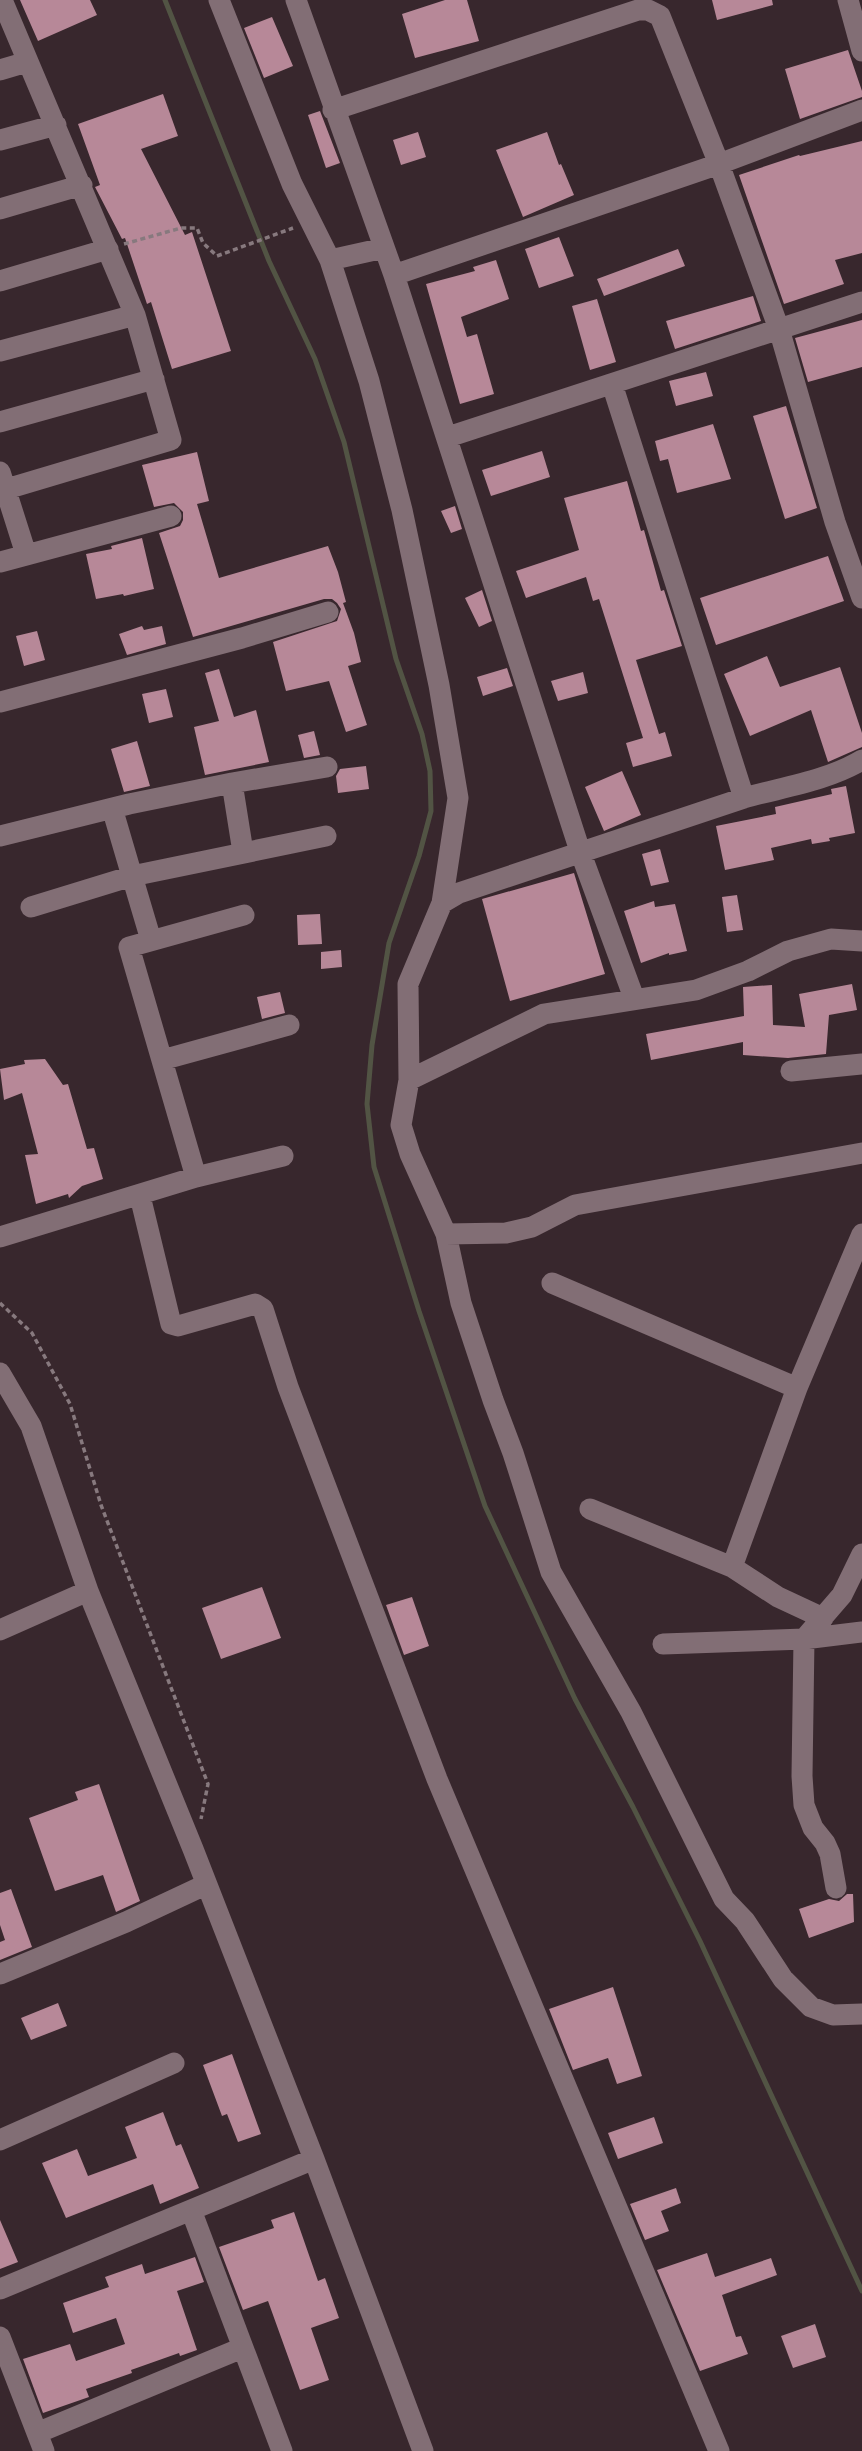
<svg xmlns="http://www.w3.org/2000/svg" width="862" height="2451" viewBox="0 0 862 2451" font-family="'Alegreya Sans',sans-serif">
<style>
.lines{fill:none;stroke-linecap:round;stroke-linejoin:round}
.stream{stroke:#525444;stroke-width:5}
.building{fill:#b78898}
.path{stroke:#87797e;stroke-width:3.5;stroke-dasharray:5 3.5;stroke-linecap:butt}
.street{stroke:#826e75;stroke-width:21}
</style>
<rect width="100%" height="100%" fill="#38272d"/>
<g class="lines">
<!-- stream -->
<path class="stream" d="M165,0L269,261L315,359L344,442L396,659L422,734L430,771L431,811L419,856L389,943L372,1045L367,1104L374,1167L419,1311L485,1506L575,1699L633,1807L700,1941L862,2291"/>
</g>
<!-- building -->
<path class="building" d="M20,0H90L97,15L38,41Z
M445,0H467L479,41L415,58L402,14Z
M712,0H772L773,5L717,20Z
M272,17L293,66L264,78L244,28Z
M848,50L862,91V97L800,119L785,69Z
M163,94L178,136L141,149L185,235L192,232L231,351L172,369L151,302L147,304L125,238L122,239L95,187L100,185L78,124Z
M320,111L340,163L326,168L308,115Z
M418,132L426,157L401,165L393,140Z
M547,132L559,165L561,164L574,195L523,217L496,150Z
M862,141V253L835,260L844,284L784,304L739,175L799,155L800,156Z
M559,237L574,276L539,288L525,249Z
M678,249L685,266L604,296L597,279Z
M496,260L509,299L461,317L467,337L477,334L494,394L460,404L426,284L475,271L473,267Z
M753,296L761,321L675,349L666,321Z
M597,299L616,362L590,370L572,306Z
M862,320V367L808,382L795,338Z
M706,372L713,396L676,406L669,381Z
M786,406L817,508L785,519L753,416Z
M713,424L731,479L677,493L668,459L660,461L655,441Z
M542,451L550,477L491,496L482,470Z
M197,452L209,501L197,504L219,578L328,546L338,572L346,602L343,603L354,633L361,662L348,666L367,725L346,732L329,681L286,691L273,642L337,621L341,609L337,603L332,599H324L193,637L159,533L180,526L183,520V512L174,503L154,507L142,465Z
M627,481L641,531L644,530L661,591L664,590L682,646L636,660L659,734L665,732L672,756L633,767L626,743L643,738L599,599L593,601L586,577L526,598L516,571L579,550L564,498Z
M455,506L462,529L451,533L441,511Z
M142,538L154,589L124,596L123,594L96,599L86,554L112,549L111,546Z
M828,556L844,601L716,645L700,598Z
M482,590L492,621L479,627L465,598Z
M142,626L144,630L162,626L166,644L127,655L119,634Z
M37,631L45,660L24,666L16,636Z
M767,656L780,687L840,667L862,733V747L828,762L811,710L750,736L724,674Z
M507,668L513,686L483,696L477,677Z
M219,669L234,717L256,710L269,762L205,775L194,727L219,721L205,673Z
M583,672L588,693L558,701L551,681Z
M166,689L173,717L149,723L142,694Z
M314,731L320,755L304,758L298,735Z
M137,741L150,786L124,792L111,749Z
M366,766L369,789L338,793L336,776L340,769Z
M622,771L641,815L604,831L585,787Z
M846,786L855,833L829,838L830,841L812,844L811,839L771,848L774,860L725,870L716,826L776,814L775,807L832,794L831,789Z
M660,849L669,882L651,886L642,854Z
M574,873L605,974L510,1001L482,899Z
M737,895L743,930L727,932L722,897Z
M654,901L655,907L675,904L687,951L669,955V953L641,963L624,911Z
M320,914L322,944L298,945L297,915Z
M341,950L342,967L321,969V952Z
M852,984L857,1010L829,1015L826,1054L788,1058L743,1055V1042L651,1060L646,1034L744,1016L743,987L772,985L773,1025L805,1027L799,994Z
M280,992L285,1013L262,1019L257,997Z
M45,1059L63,1085L68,1084L87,1149L94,1148L103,1179L82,1186L69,1198L68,1194L36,1204L25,1155L38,1154L22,1093L4,1100L0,1069L25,1064L24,1060Z
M262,1587L281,1638L221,1659L202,1608Z
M412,1597L429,1646L404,1655L386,1605Z
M99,1784L140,1901L116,1912L103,1875L55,1891L29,1818L78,1800L75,1792Z
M11,1889L32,1947L0,1960V1942L5,1940L0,1925V1893Z
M847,1894H853L854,1922L809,1938L799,1909L829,1899L839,1901Z
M613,1987L642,2076L617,2084L608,2058L573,2070L549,2009Z
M58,2003L67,2026L31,2040L21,2018Z
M232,2054L261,2134L238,2142L227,2114L222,2116L203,2065Z
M163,2112L176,2146L181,2144L199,2188L160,2204L153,2184L66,2218L42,2163L77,2149L88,2176L137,2158L125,2127Z
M654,2117L663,2143L618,2159L608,2133Z
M676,2188L681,2203L661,2211L669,2231L645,2240L630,2204Z
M294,2212L318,2281L325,2278L339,2318L311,2328L329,2380L300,2390L268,2301L243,2310L219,2247L274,2228L271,2220Z
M0,2220L18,2262L0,2269Z
M707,2253L715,2277L771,2258L777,2275L722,2295L736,2337L741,2336L748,2354L700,2371L657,2270Z
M195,2257L204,2282L177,2291L197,2350L180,2356L179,2353L131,2370L132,2373L86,2389L89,2397L43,2413L23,2359L70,2344L76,2361L125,2344L116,2318L73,2333L63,2303L109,2287L105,2277L142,2264L145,2274Z
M815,2324L826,2357L793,2368L781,2336Z"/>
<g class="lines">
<!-- path -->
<path class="path" d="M124,244L181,228H197L203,243L217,256L293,228
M0,1303L32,1333L70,1404L101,1505L208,1784L201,1819"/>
<!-- street -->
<path class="street" d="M219,0L292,184L330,260L369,381L402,510L439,685L458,798L442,903
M296,0L394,275L580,851L634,998
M848,0L862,51
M0,70L27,62
M333,110L638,10H648L660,16L719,164L779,329L835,522L862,598
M0,140L56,125
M0,209L82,185
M330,260L384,248
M394,275L719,164L862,110
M0,281L108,249
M0,351L135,315
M612,384L744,798L459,893L442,903L408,984L409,1080L401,1125L410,1154L446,1234L461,1303L493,1400L513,1453L551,1572L631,1712L724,1899L745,1921L783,1979L811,2007L833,2015L862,2014
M0,422L154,379
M448,437L862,302
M0,472L26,554
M0,491L171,440L135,315L2,0
M0,562L171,516
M0,702L242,638L328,612
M744,798C783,787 827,781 862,760
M112,808L132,876L326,836
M0,836L129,804L232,783
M243,852L232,783L327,767
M31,907L132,876L151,940
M162,1060L289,1025
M791,1071L862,1064
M409,1080L544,1014L696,990L748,971L788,951L831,939L862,941
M196,1177L129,947L244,915
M140,1196L171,1324L178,1326L255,1304L263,1309L288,1387L437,1779L719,2451
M446,1234L506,1233L532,1227L575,1205L862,1153
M0,1237L196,1177L283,1156
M552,1283L797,1388
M0,1373L31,1426L88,1591L193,1849L314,2159L423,2451
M590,1509L732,1567L778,1597L823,1618
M732,1567L797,1388L862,1234
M0,1630L88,1591
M663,1644L804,1639L862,1632
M836,1888L830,1854L825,1843L813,1828L804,1805L802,1776L804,1639L842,1595L862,1554
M0,1974L126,1922L205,1885
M0,2140L174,2063
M191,2210L282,2451
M0,2289L314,2159
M0,2337L44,2451
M37,2433L242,2348"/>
</g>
</svg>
